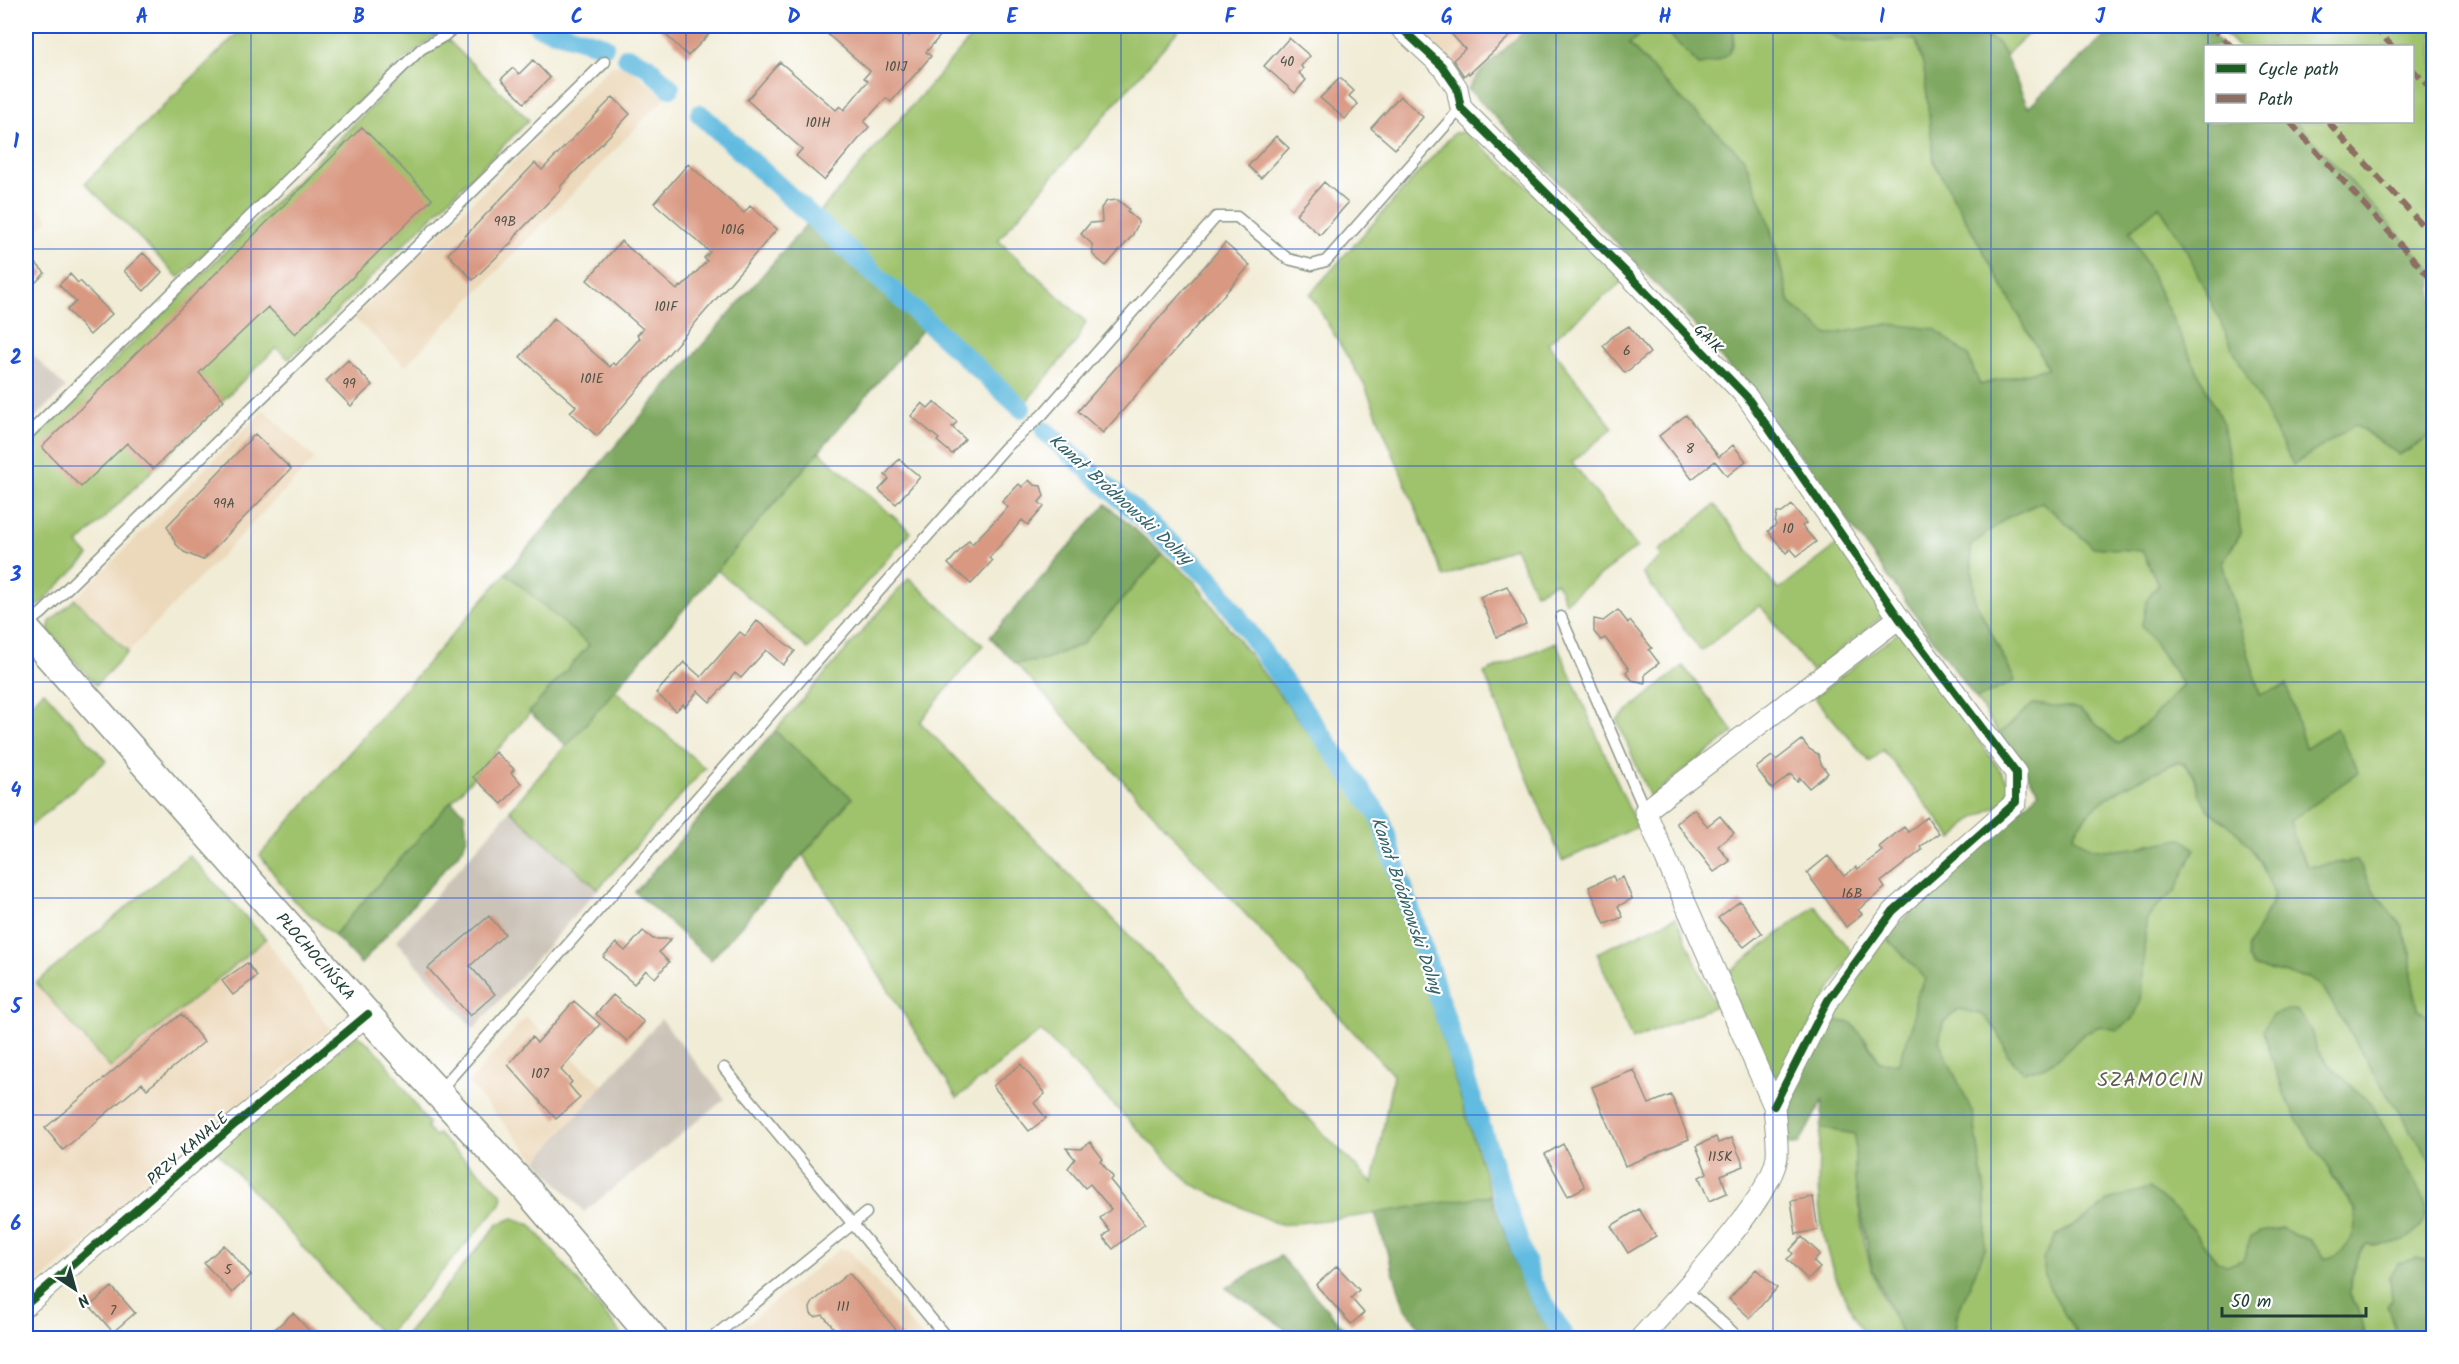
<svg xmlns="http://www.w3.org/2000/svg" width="2459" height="1364" viewBox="0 0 2459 1364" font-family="Kalam,sans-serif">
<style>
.built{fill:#ecd8ba}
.industrial{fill:#cbc3b8}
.green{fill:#9fc26c;stroke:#5f8050;stroke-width:1.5}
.forest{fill:#7fa860;stroke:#4f724a;stroke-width:1.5}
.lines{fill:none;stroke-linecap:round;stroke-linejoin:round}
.canal{stroke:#62bbe0;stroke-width:20}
.building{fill:#d99881}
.lane-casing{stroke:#889485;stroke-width:13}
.street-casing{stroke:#889485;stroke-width:23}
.secondary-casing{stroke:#889485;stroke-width:31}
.lane{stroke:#fff;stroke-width:10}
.street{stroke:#fff;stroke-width:21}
.secondary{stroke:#fff;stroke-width:28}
.quiet{stroke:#8d6e63;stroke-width:6;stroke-dasharray:12 6;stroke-linecap:butt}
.cycleway-casing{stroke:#fff;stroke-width:11}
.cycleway{stroke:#1b5e20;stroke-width:8}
.grid{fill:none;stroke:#1d4ed8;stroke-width:1.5;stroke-opacity:0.55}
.labels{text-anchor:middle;stroke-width:4.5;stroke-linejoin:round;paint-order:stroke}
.number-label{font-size:14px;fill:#4e5447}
.street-label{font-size:16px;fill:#1f3d34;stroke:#fff}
.water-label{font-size:18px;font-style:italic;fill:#336368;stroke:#fff}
.quarter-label{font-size:20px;letter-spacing:1.5px;fill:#605d4f;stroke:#fff}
.neatline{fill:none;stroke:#1d4ed8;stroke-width:2}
.grid-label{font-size:20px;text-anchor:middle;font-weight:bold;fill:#1d4ed8}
</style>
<rect width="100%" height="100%" fill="#fff"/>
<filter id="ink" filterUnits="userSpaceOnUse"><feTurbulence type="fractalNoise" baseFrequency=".0167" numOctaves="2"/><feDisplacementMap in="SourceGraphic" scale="12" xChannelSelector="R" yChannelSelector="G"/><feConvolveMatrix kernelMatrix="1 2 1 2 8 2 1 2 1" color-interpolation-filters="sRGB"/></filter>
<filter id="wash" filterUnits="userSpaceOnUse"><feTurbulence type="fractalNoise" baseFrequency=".008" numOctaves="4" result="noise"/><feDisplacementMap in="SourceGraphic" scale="24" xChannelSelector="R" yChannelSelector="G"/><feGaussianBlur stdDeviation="1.35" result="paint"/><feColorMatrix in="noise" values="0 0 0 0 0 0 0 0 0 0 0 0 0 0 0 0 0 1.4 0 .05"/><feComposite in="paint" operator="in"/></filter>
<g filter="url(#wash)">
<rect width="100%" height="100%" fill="#f1ecd6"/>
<!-- built -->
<path class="built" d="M1419,26H1530L1480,72L1468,89L1421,38Z
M612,65L627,66L665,98L405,366L354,318Z
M26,192L49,219L26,242Z
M264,410L315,459L128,652L75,599Z
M266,939L330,1029L26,1294V992L36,983L110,1067Z
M526,1017L604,1086L537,1161L468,1083Z
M840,1248L849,1250L923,1338H730Z"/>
<!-- industrial -->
<path class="industrial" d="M26,348L66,388L26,426Z
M510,810L598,889L474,1029L396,941Z
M661,1019L725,1099L584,1212L537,1161Z"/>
<!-- green -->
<path class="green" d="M245,26H447L393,69L179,278L85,183Z
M981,26H1182L998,240L1086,322L1076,342L1026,402L819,213Z
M1650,26H1661L1699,65L1733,46L1734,26H1818L1842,41L1916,40L1924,68L1934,162L2048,368L1979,385L1968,356L1889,324L1827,335L1790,303L1767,216L1679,97L1629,44Z
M1963,26H2037L2005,55L1997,42Z
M2218,26H2433V272L2296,122H2412V46H2237Z
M447,39L529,120L289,359L276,348L78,544L89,556L38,606L29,608L26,604V448L426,53Z
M1465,132L1522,181L1623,281L1548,343L1613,428L1572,462L1637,547L1565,602L1557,582L1535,593L1515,547L1444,577L1365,386L1310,294L1454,133Z
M2159,205L2183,243L2355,425L2400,455L2433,435V1022L2418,1009L2411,975V953L2401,925L2376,895L2357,860L2308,867L2296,844L2290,821L2358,771L2305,749L2260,695L2222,563L2241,533L2223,424L2130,231Z
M819,451L911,532L808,649L717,570Z
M2042,502L2093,547L2142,551L2158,584L2147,599L2142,625L2183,685L2151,719L2118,744L2079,709L2033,704L1999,734L1976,699L2015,681L1975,600L1970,546L2008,517Z
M1715,505L1778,590L1840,543L1887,613L1812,672L1760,605L1701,651L1642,573L1662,556L1658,551Z
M1163,554L1194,581L1374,820L1491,1195L1360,1216L1280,1225L1191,1184L1041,1031L957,1098L803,855L852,798L775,731L909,578L983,645L920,722L1373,1184L1393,1075L1015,663L1041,661L1082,644Z
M506,573L590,645L334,935L293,900L260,855Z
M75,599L128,652L96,685L48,631L50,622Z
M1900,631L2010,784L2006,801L1970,821L1953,839L1883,750L1870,762L1814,697Z
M1556,642L1637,827L1562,861L1484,673Z
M1683,666L1734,732L1650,797L1617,720Z
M614,689L705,768L598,889L510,810Z
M44,691L106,761L26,830V707Z
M2177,762C2197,767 2196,791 2206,806C2215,818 2231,824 2241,836C2251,848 2274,880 2273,896C2273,903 2268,907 2265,913C2259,929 2258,950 2254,967L2312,979L2324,989L2382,1086L2433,1164V1262L2416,1258L2390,1278L2395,1328L2399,1338H2365L2358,1307L2350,1295V1284L2360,1251L2367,1244C2395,1249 2434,1230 2423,1197L2344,1081L2317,1050L2310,1028L2263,1031L2284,1093L2342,1192L2356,1211V1224L2351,1241L2339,1255L2326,1259L2310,1240L2294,1235L2281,1228L2251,1237L2243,1260L2227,1266L2217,1261L2179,1213L2149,1188L2108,1200L2096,1212L2056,1236L2051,1291L2079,1338H1954L1957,1315L1985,1249L1986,1219L1985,1193L1973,1114L1939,1041L1943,1023L1959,1009L1983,1015L1998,1032L2008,1055L2023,1071L2040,1069L2058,1058L2086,1032L2100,1026L2117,1029L2141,1000L2146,921L2155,908L2176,890L2151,843C2128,853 2090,856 2073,836C2093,796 2139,780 2177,762Z
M189,855L266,939L110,1068L36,983Z
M1815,906L1852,953L1784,1070L1775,1077L1770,1075L1725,975Z
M1676,917L1715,1006L1632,1040L1597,953Z
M1886,937L1926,979L1916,996L1913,1023L1899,1064L1880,1062L1865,1038L1825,1019Z
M357,1035C389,1055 405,1095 429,1124L426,1127L434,1136L438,1134C458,1157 484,1172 503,1196L501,1204L384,1338L215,1149Z
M1821,1128L1855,1134C1855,1179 1858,1224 1871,1267C1879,1292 1893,1315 1904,1338H1867C1852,1312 1836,1284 1828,1254C1816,1213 1817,1170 1821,1128Z
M513,1218L531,1225L625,1338H403L498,1224Z"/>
<!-- forest -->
<path class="forest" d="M1530,26H1650L1629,44L1679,97L1744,158L1767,216L1790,303L1828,335L1889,324L1935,329L1968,356L1980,385L2048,368L1934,162L1924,68L1916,40L1842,41L1818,26H1963L1997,42L2005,55L2028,107L2116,26H2205L2222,46H2206V122H2296L2433,272V435L2400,455L2355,425L2293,465L2236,355L2183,243L2159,206L2130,231L2223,424L2241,533L2222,563L2260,695L2287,685L2305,748L2336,728L2359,772L2290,821L2296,844L2308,867L2357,860L2376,895L2401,925L2411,953V975L2418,1009L2433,1022V1164L2382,1086L2324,989L2312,979L2254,967L2249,959L2248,947L2272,902L2274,894L2260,861L2240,834L2208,809L2200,795L2194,776L2185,764L2177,762C2139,780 2093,796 2073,835C2097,864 2151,843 2182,839L2195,849L2176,890L2155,908L2146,921L2141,1000L2133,1019L2117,1030L2100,1026L2086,1032L2058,1058L2040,1069L2023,1071L2008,1055L1998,1032L1983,1015L1959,1009L1943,1023L1939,1041L1973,1114L1985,1193L1986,1219L1985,1249L1957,1315L1954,1338H1904L1872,1268L1855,1182V1134L1821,1128L1823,1100L1799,1144H1787L1778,1110L1825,1019L1852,1023L1880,1062L1899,1063L1913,1023L1916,996L1926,979L1886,937L1942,879L2039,792L1999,734L2033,704L2079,709L2118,744L2151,719L2183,685L2142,625L2147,599L2158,584L2142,551L2093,547L2042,502L2008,517L1970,546L1975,600L2015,681L1976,699L1807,464L1687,316L1468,89L1480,72Z
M1661,26H1734C1733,55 1728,60 1699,65Z
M809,221L925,327L567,746L529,712L589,645L506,573Z
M1106,504L1163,554L1082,644L1041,661L1015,663L990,637Z
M775,731L852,798L711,960L635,892Z
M451,801L464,812L467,836L463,848L361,964L334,935Z
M2287,1010L2298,1012L2310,1028L2317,1050L2326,1062L2372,1105L2423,1197C2435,1233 2397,1249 2367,1244L2360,1251L2350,1284V1295L2358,1307L2365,1338H2079L2051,1291L2045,1276L2043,1258L2056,1236L2096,1212L2108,1200L2149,1188L2179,1213L2217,1261L2227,1266L2243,1260L2251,1237L2260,1232L2282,1228L2294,1235L2310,1240L2326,1259C2351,1251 2356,1235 2356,1211L2297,1120L2284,1093L2263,1031L2272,1015Z
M1491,1195L1526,1292L1554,1338H1427L1404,1306L1375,1213Z
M1280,1256L1352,1338H1299L1226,1288Z
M2416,1258L2433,1262V1338H2399L2387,1305L2392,1300L2390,1278L2398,1263Z"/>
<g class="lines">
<!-- canal -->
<path class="canal" d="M538,26L604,46
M627,57L647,66L670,88
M700,114L1021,408
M1045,431L1210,578L1380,817L1532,1283L1565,1338"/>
</g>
<g id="blocks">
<!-- building -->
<path class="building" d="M657,26H717L688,56Z
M818,26H896L909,36L919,26H949L926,52L931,56L891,102L886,98L864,122L869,127L824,180L796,156L802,149L747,100L780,62L836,110L840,106L844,110L868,81L864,78L870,71Z
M1444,26H1521L1469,74L1468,72L1464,76L1453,60L1465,49Z
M1289,38L1310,56L1301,66L1303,69L1299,73L1306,80L1295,93L1264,66Z
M533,60L550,78L524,103L501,79L513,68L519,74Z
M1340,78L1354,91L1349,96L1358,104L1345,119L1320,98Z
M1400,96L1423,117L1395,149L1371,128Z
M613,97L630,114L560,187L561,189L518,233L512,242L473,280L448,254L535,163L542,170Z
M362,127L432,199L295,334L268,307L199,373L224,400L153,469L127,443L81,487L42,447Z
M1276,136L1289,148L1261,178L1248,166Z
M688,164L744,213L750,206L777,229L597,436L570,412L576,406L520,357L554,318L610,367L613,363L616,365L640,338L637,335L643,329L587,280L621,241L677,290L680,286L682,287L707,261L704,258L710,252L654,203Z
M1324,182L1348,203L1320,235L1296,214Z
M1118,200L1129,209L1127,211L1139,222L1132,236L1106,266L1093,255L1092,244L1081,234L1090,223L1102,222L1101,208L1107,201Z
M1225,243L1250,265L1103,433L1078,411Z
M26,253L45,273L26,292Z
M143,253L162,272L144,291L124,271Z
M70,274L78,283L80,281L112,314L90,335L67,310L76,302L59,285Z
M1629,326L1650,353L1625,373L1603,346L1614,335Z
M348,360L372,385L351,406L326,381Z
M934,402L957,422L952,427L965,439L952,454L937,441L939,439L911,416L922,403L928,408Z
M1686,415L1719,457L1733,445L1746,461L1727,476L1715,461L1692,479L1659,436Z
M255,434L291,469L203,560L184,552L176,544L167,526Z
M899,459L920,477L896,504L879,490L889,479L885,475Z
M1029,480L1034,485L1041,486L1044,496L1039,502L1044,507L1028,525L1022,520L989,558L992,561L971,584L948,564L969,540L972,544L1008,507L1002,502L1019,484L1022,487Z
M1792,505L1806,523L1802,526L1816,542L1797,556L1791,549L1786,553L1768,531L1776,525L1775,523L1777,513H1782Z
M1507,586L1526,624L1497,637L1480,597Z
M1618,610L1628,623L1630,621L1652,648L1649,650L1659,663L1645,674V683L1632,680L1626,672L1629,669L1617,653L1605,638L1601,640L1594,632V619L1603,621Z
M757,621L795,651L783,665L766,650L741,678L735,673L710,702L698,691L685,707L683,704L676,711L656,693L684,662L701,677L740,632L745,636Z
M1802,740L1809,749L1818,754L1821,764L1828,773L1809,788L1800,778L1797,782L1791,774L1772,789L1756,768L1772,756L1776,760Z
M495,752L514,769L511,773L521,783L502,804L473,777Z
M1694,809L1707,826L1720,816L1734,833L1718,846L1730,861L1714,872L1676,823Z
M1927,817L1939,833L1920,847L1922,850L1881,882L1885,888L1858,910L1862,914L1846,927L1807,873L1828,856L1844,876L1856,867L1858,869L1882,851L1879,847L1904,827L1908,832Z
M1613,876L1615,881L1623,877L1632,899L1618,906L1623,917L1605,924L1589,887Z
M1740,901L1762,933L1744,947L1718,918Z
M489,916L505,934L470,966L495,994L470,1016L428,968Z
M643,931L653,939H671L659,952L669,962L655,978L646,970L634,984L603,957L616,943L625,951Z
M247,963L257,976L233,995L222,981Z
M613,995L644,1022L627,1041L596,1014Z
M574,1001L600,1024L561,1070L572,1082L569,1085L580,1098L556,1119L508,1065L532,1037L537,1043Z
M181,1014L204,1042L147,1089L142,1083L63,1150L45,1128Z
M1021,1064L1045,1094L1034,1103L1046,1118L1029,1131L993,1086Z
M1634,1070L1649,1104L1671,1095L1689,1139L1625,1166L1592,1087Z
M1716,1137L1718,1143L1732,1138L1744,1166L1721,1175L1727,1193L1709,1201L1699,1177L1707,1173L1696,1146Z
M1090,1142L1103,1159L1100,1161L1113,1177L1110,1180L1145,1223L1113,1249L1103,1237L1110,1231L1100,1218L1111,1209L1090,1184L1085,1188L1068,1168L1075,1159L1066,1148L1081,1149Z
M1563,1144L1585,1187L1568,1196L1545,1154Z
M1813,1197L1818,1230L1796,1234L1791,1201Z
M1639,1209L1656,1236L1628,1253L1611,1226Z
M1802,1237L1820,1254L1813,1261L1820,1268L1808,1280L1787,1259L1793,1254L1790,1250Z
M224,1245L251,1275L232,1293L204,1263Z
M1337,1266L1359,1290L1351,1298L1364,1313L1351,1324L1316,1285Z
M1756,1269L1777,1288L1750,1318L1729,1299Z
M849,1273L903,1338H842L823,1315L815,1317L811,1314L810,1308L813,1302Z
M112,1287L135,1313L113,1332L90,1306Z
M293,1313L316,1338H265Z"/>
</g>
</g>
<g filter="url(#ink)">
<use href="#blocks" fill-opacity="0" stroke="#889485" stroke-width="1.5"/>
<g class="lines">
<defs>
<path id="lane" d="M26,436L421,49L444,36L456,26
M1561,617L1645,811
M26,625L42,613L605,62
M724,1068L947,1338
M439,1091L1005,448L1042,415L1216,217H1237L1288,259L1312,265L1326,261L1461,108
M1684,1288L1739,1338
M712,1338L866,1213"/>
<path id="street" d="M1399,26L1442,66L1457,88L1461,108L1629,275L1747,397L1899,618L2016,773V802L1893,911L1828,1000L1774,1106
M26,1305L233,1126L368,1014
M1641,1338C1671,1303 1773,1199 1777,1156C1778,1140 1775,1122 1774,1106L1645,811L1899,618"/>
<path id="secondary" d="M26,630L395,1046L523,1185L653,1338"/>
</defs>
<!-- lane casing -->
<use href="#lane" class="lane-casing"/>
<!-- street casing -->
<use href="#street" class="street-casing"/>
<!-- secondary casing -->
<use href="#secondary" class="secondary-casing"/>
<!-- lane -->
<use href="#lane" class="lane"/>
<!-- street -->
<use href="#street" class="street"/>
<!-- secondary -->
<use href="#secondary" class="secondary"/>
<!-- quiet -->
<path class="quiet" d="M2210,26L2231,46
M2373,26L2392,46
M2412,69L2434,92
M2290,122L2434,282
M2328,122L2434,238"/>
<defs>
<path id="cycleway" d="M1399,26L1442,66L1457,88L1461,108L1629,275L1747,397L1899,618L2016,773V802L1893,911L1828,1000L1774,1106
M26,1305L233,1126L368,1014"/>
</defs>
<!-- cycleway casing -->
<use href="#cycleway" class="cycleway-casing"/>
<!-- cycleway -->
<use href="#cycleway" class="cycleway"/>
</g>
</g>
<!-- grid -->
<path class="grid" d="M251,26V1338M468,26V1338M686,26V1338M903,26V1338M1121,26V1338M1338,26V1338M1556,26V1338M1773,26V1338M1991,26V1338M2208,26V46M2208,122V1338M26,249H2434M26,466H2434M26,682H2434M26,898H2434M26,1115H2434"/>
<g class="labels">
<!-- number labels -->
<g class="number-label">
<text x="1287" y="66">40</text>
<text x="896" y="71">101J</text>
<text x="818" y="127">101H</text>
<text x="505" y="226">99B</text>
<text x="733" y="234">101G</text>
<text x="666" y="311">101F</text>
<text x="1627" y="355">6</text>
<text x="592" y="383">101E</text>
<text x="349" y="388">99</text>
<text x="1690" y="453">8</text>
<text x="224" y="508">99A</text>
<text x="1788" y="533">10</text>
<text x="1852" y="898">16B</text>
<text x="540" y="1078">107</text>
<text x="1720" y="1161">115K</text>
<text x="228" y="1274">5</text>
<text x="843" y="1311">111</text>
<text x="113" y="1315">7</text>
</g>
<!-- street labels -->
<g class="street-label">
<text transform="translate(1709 338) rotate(46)" y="6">GAIK</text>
<text transform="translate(316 956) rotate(49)" y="6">PŁOCHOCIŃSKA</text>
<text transform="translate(187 1148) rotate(-41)" y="6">PRZY KANALE</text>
</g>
<!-- water labels -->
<g class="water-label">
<text transform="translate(1121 499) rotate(42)" y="6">Kanał Bródnowski Dolny</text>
<text transform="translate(1407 905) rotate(71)" y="6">Kanał Bródnowski Dolny</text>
</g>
<!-- quarter labels -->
<g class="quarter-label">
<text x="2151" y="1086">SZAMOCIN</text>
</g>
</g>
<!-- margin -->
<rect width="2459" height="1364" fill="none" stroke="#fff" stroke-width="66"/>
<!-- legend -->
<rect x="2204" y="45" width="210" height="78" fill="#ffffff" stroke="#a5b1ae" stroke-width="1.5"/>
<rect x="2216" y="64" width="30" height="9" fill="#1b5e20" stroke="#a5b1ae" stroke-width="1.5"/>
<text x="2258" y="75" font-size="18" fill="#1f3d34">Cycle path</text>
<rect x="2216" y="94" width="30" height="9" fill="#8d6e63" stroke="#a5b1ae" stroke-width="1.5"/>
<text x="2258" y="105" font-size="18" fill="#1f3d34">Path</text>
<!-- north arrow -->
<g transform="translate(75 1289) rotate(144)" stroke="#ffffff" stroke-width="4.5" paint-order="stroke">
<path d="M0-4.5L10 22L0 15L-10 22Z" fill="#1f3d34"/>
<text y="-9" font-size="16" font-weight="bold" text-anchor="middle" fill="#1f3d34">N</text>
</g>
<!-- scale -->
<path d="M2222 1307v9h144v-9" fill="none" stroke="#1f3d34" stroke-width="3"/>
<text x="2231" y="1307" font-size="18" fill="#1f3d34" stroke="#ffffff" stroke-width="4.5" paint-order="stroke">50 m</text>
<rect x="33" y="33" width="2393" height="1298" class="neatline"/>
<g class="grid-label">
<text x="142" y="23">A</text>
<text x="359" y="23">B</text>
<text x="577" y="23">C</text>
<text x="794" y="23">D</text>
<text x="1012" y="23">E</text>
<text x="1230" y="23">F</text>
<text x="1447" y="23">G</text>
<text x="1665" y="23">H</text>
<text x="1882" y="23">I</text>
<text x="2100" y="23">J</text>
<text x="2317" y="23">K</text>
<text x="16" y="148">1</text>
<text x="16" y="364">2</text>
<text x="16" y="581">3</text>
<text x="16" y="797">4</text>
<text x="16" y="1013">5</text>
<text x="16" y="1230">6</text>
</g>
</svg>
